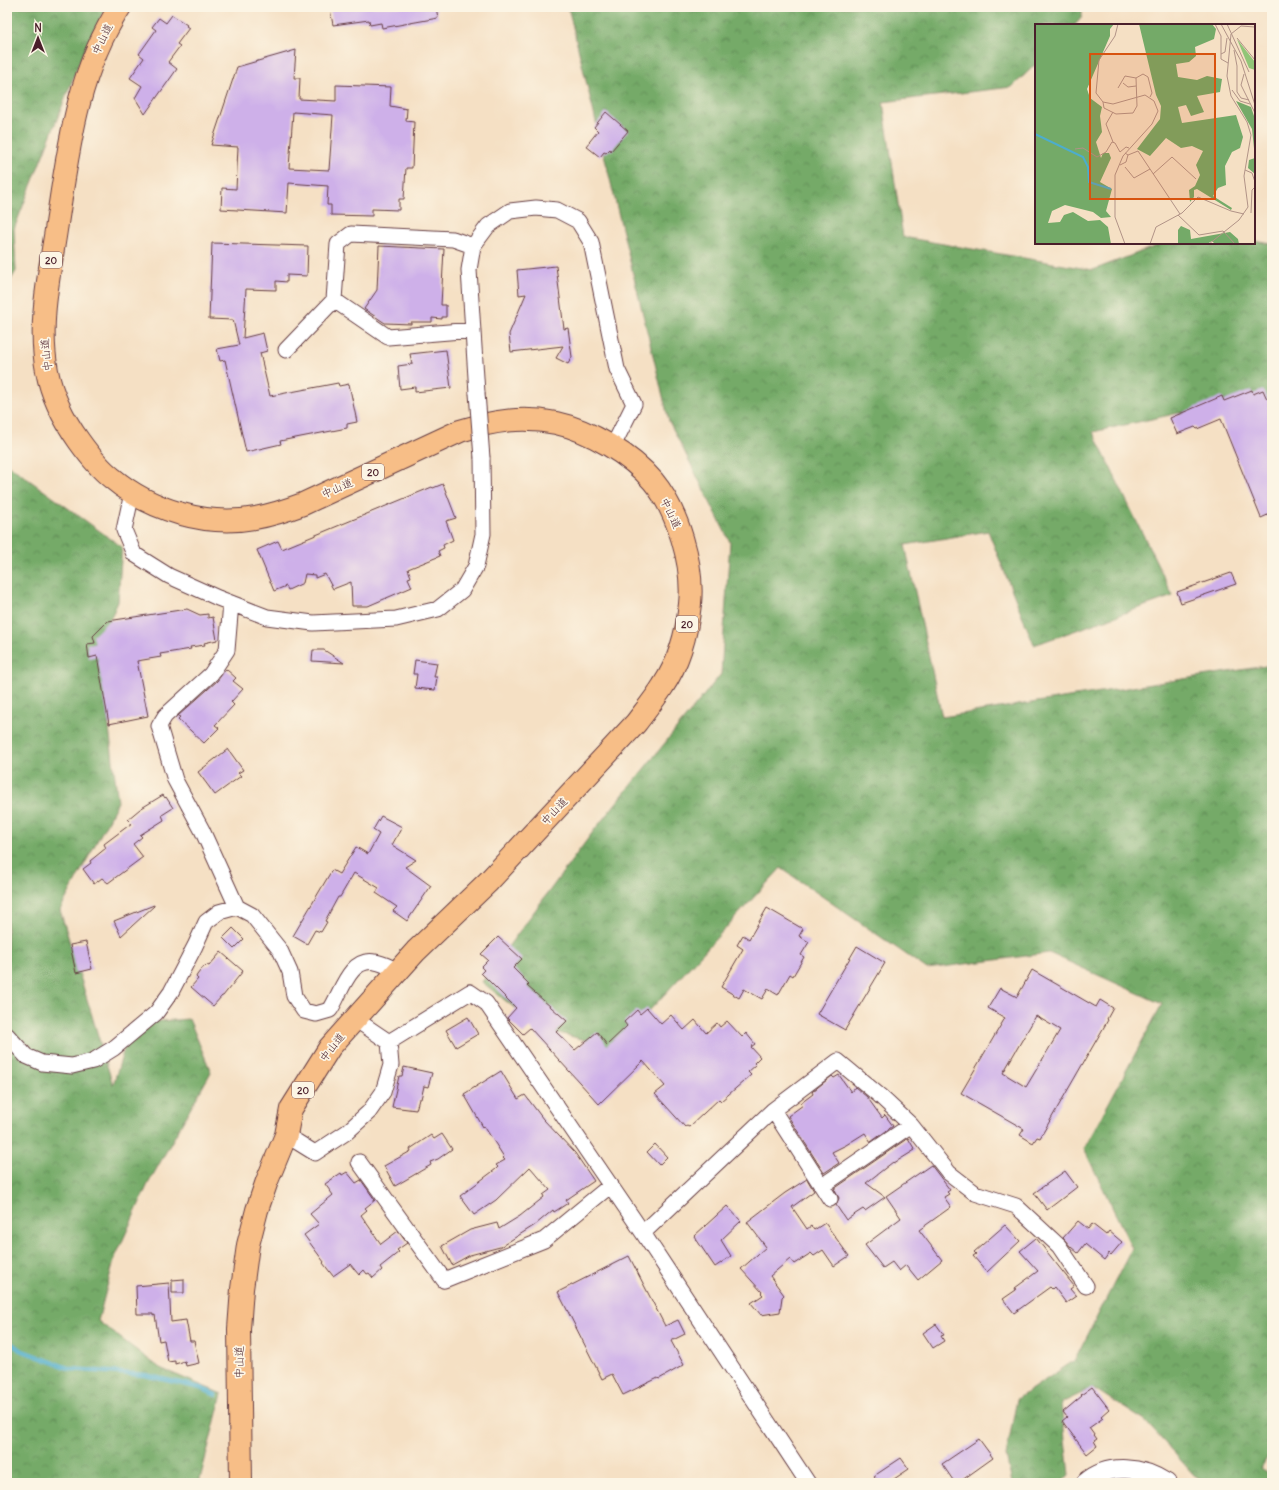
<svg xmlns="http://www.w3.org/2000/svg" width="1279" height="1490" viewBox="0 0 1279 1490" font-family="Delius,'Klee One',sans-serif">
<style>
.forest{fill:url(#forest-crowns);stroke:#5f644a}
.lines{fill:none;stroke-linecap:round;stroke-linejoin:round}
.stream{stroke:#4dadcc;stroke-width:4.5}
.building{fill:#ceb0e9;fill-rule:evenodd}
.minor-casing{stroke:#643c42;stroke-width:17}
.tertiary-casing{stroke:#643c42;stroke-width:20}
.trunk-casing{stroke:#643c42;stroke-width:24}
.minor{stroke:#fff;stroke-width:15}
.tertiary{stroke:#fff;stroke-width:18}
.trunk{stroke:#f7be87;stroke-width:22}
.minor-bridge-casing{stroke:#643c42;stroke-width:17;stroke-linecap:butt}
.minor-bridge{stroke:#fff;stroke-width:15}
.labels{text-anchor:middle;stroke-width:3.5;stroke-linejoin:round;paint-order:stroke}
.shield{fill:#fcf5e5;stroke:#7f5f63;stroke-width:1}
.shield-label{font-size:10px;font-weight:bold;fill:#4a1f2b}
.street-label{font-size:11px;fill:#4a1f2b;stroke:#fcf5e5}
.inset-river{fill:none;stroke:#4dadcc;stroke-width:2}
.inset-road{fill:none;stroke:#b19387;stroke-width:1}
.view{fill:#d8530f;fill-opacity:0.15;stroke:#d8530f;stroke-width:2}
.inset-edge{fill:none;stroke:#4a1f2b;stroke-width:2}
</style>
<defs>
<pattern id="forest-crowns" width="20" height="18" patternUnits="userSpaceOnUse"><rect width="20" height="18" fill="#74aa68"/><path d="M2 6a3 3 0 1 1 6 0M12 15a3 3 0 1 1 6 0" fill="none" stroke="#618a56"/></pattern>
</defs>
<rect width="100%" height="100%" fill="#fcf5e5"/>
<filter id="ink" filterUnits="userSpaceOnUse"><feTurbulence type="fractalNoise" baseFrequency=".025" numOctaves="2"/><feDisplacementMap in="SourceGraphic" scale="8" xChannelSelector="R" yChannelSelector="G"/><feConvolveMatrix kernelMatrix="1 2 1 2 8 2 1 2 1" color-interpolation-filters="sRGB"/></filter>
<filter id="wash" filterUnits="userSpaceOnUse"><feTurbulence type="fractalNoise" baseFrequency=".012" numOctaves="4" result="noise"/><feDisplacementMap in="SourceGraphic" scale="16" xChannelSelector="R" yChannelSelector="G"/><feGaussianBlur stdDeviation="0.9" result="paint"/><feColorMatrix in="noise" values="0 0 0 0 0 0 0 0 0 0 0 0 0 0 0 0 0 1.4 0 .05"/><feComposite in="paint" operator="in"/></filter>
<g filter="url(#wash)">
<rect width="100%" height="100%" fill="#f5e0c4"/>
<!-- forest -->
<path class="forest" d="M7,7H106L85,48L14,229L16,271L7,287Z
M568,7H1082V17L1075,25H1036V64L1012,87L883,102L903,237L1093,270L1164,243H1254V241L1272,244V399L1188,411L1093,432L1173,596L1034,645L988,531L905,545L942,717L1272,665V1450L1261,1468L1272,1475V1483H1207L1194,1475L1145,1421L1093,1388L1061,1403L1069,1475L1061,1483H1012L1006,1456L1017,1399L1075,1360L1132,1248L1084,1149L1162,1004L1049,953L927,969L781,868L615,1048L540,1028L482,982L595,829L721,674L730,542L669,421Z
M7,464L122,547L118,602L99,644L118,802L60,910L113,1085L132,1023L189,1019L211,1072L148,1184L114,1260L98,1321L160,1368L222,1394L199,1483H7Z"/>
<g class="lines">
<!-- stream -->
<path class="stream" d="M7,1340L20,1350L71,1369L145,1375L201,1388L216,1395"/>
</g>
<g id="blocks">
<!-- building -->
<path class="building" d="M332,7H436L438,18L382,28L381,23L370,25L369,20L333,25L330,9L332,8Z
M172,15L187,25L186,26L189,28L177,44L180,46L168,62L177,69L145,114L135,98L142,86L130,78L144,58L139,54L156,30L152,27L159,18L166,23Z
M296,50L294,78H300L299,99L336,101V85L391,87L390,106L407,109L406,121L414,122L412,168H406L404,199H399V210L372,209V216L331,215V205H327L328,186L289,183L287,213L221,209L222,188L236,189L238,147L211,145L237,67ZM293,112L333,115L329,170L289,168Z
M606,112L628,131L611,151L610,149L606,153L604,152L600,157L586,146L598,131L594,127Z
M212,243L308,246L307,276L287,275V282L276,281V290L246,289L243,338L263,333L267,351L260,353L270,396L338,383L339,386L349,384L357,422L347,424V428L280,441L281,444L246,452L225,360L220,361L217,349L239,345L233,320L209,319Z
M379,246L444,249L441,305H446V317H442V319L432,318V322H411V324L385,323L364,309L377,290Z
M556,266L564,329L568,328L572,357L568,364L556,358L563,346L511,352L509,334L526,294L519,295L517,270Z
M446,350L451,388L415,392V387L400,389L398,366L412,364L410,354Z
M1252,390L1253,394L1263,390L1267,399L1272,396V513L1261,518L1221,419L1197,429L1195,427L1177,434L1170,418L1222,396L1224,401Z
M443,484L456,518L446,521L453,540L443,545L444,548L438,551L440,556L408,569L411,577L408,578L412,587L368,606H352L351,582L333,589L325,574L315,578V575L305,574L303,583L288,590L286,586L274,591L257,550L278,541L282,549L432,487L433,488Z
M1231,573L1236,584L1181,603L1177,592Z
M187,609L200,615L208,614V618L213,617L217,640L204,643L205,645L190,647L191,649L160,654L161,657L137,661L148,716L109,724L97,656L89,658L87,644L95,643L93,636L108,621Z
M313,650H324L344,663L312,661Z
M415,660L437,663L434,677H437L435,690L415,688L417,674H413Z
M226,669L236,678L233,681L243,689L231,702L234,705L215,725L219,728L204,743L178,719L180,717L178,716L217,681Z
M228,749L243,770L238,773L241,776L215,795L198,772Z
M163,795L165,798L166,797L173,808L162,815L164,820L140,835L142,837L133,844L143,857L108,883L102,878L94,884L83,869L91,863L90,861L106,848L104,844L132,823L128,819L140,809Z
M381,816L402,827L392,845L416,860L405,867L431,886L407,921L393,911L397,907L376,893L379,888L354,873L340,897H338L325,921L327,922L321,932L315,930L307,944L293,936L332,870L339,874L356,847L368,854L379,834L373,830Z
M154,905V906L121,936L114,921Z
M767,908L803,929L799,936L809,942L801,955L804,957L793,976L790,974L778,995L768,989L762,999L744,989L739,998L721,987L743,949L737,945L743,935L749,939Z
M233,928L244,939L234,949L223,938Z
M498,937L522,959L513,968L529,984L527,986L567,1021L556,1032L575,1050L597,1032L607,1045L627,1026L624,1022L637,1010L640,1014L647,1008L661,1024L671,1015L684,1030L695,1020L706,1033L717,1023L720,1027L727,1021L742,1037L746,1033L755,1044L751,1047L760,1057L754,1063L756,1065L748,1072L751,1075L721,1101L719,1099L689,1127L687,1126L685,1127L655,1094L665,1086L643,1061L599,1104L530,1028L523,1034L507,1018L516,1008L481,973L484,970L481,967L488,960L481,954Z
M86,942L92,969L76,973L70,945Z
M857,946L885,963L845,1030L817,1014Z
M221,952L243,971L223,996H222L213,1006L191,987L198,979L196,977L197,975L204,966L205,967L207,965L209,966Z
M1032,970L1096,1007L1100,1000L1113,1008L1107,1019L1108,1020L1040,1138L1037,1137L1033,1143L1020,1135L1024,1129L961,1093L1005,1018L988,1008L1000,988L1017,997ZM1036,1016L1060,1030L1026,1087L1003,1073Z
M468,1017L478,1034L456,1047L446,1030Z
M404,1067L432,1073L428,1087L424,1086L421,1099H419L416,1110L392,1107L399,1076H402Z
M501,1071L518,1099L525,1095L543,1119L575,1153L594,1181L566,1200L568,1203L554,1212L553,1210L535,1225L500,1247L470,1255L452,1265L442,1246L470,1230L497,1223L499,1229L520,1216L544,1197L543,1195L550,1190L530,1167L496,1200L474,1215L460,1196L496,1169L498,1167L496,1165L505,1160L503,1158L504,1157L484,1126L483,1127L464,1094Z
M839,1075L851,1092L855,1087L867,1097L882,1118L885,1115L893,1126L871,1142L865,1133L846,1145L832,1152L839,1163L824,1173L788,1116L803,1105L801,1103L813,1094L812,1092L813,1091L832,1076L834,1078Z
M442,1134L452,1149L438,1159L430,1162L431,1165L395,1186L384,1166L411,1151L410,1149L431,1135L434,1139Z
M908,1138L915,1150L894,1163L893,1162L866,1183L885,1197L865,1211L863,1209L846,1220L836,1205L839,1198L834,1189Z
M655,1144L667,1157L659,1165L647,1152Z
M931,1165L950,1190L947,1192L949,1194L944,1197L951,1207L919,1230L942,1260L918,1280L906,1265L899,1271L892,1262L883,1268L865,1245L901,1218L886,1196Z
M1065,1171L1077,1187L1047,1210L1034,1193Z
M347,1172L356,1183L361,1180L375,1200L365,1208L367,1210L361,1215L381,1244L398,1231L407,1243L397,1250L399,1252L380,1267L382,1270L373,1278L369,1273L367,1274L364,1270L359,1275L350,1264L333,1276L323,1263L324,1262L304,1235L319,1224L310,1214L333,1195L325,1184L341,1173L342,1175Z
M807,1179L814,1191L792,1207L807,1229L811,1226L814,1230L825,1223L849,1256L834,1266L823,1250L814,1256L811,1253L794,1264L790,1259L770,1276L784,1295L782,1297L780,1312L761,1315L751,1303L763,1295L761,1293L762,1292L741,1269L766,1247L747,1222L785,1193Z
M727,1206L741,1221L721,1240L731,1256L715,1267L694,1236Z
M1078,1221L1088,1229L1092,1224L1106,1235L1109,1231L1122,1242L1111,1255L1109,1253L1104,1260L1085,1244L1078,1253L1071,1247L1063,1238Z
M1005,1225L1020,1241L987,1272L973,1256L976,1254L974,1252Z
M1036,1238L1074,1286L1070,1289L1076,1296L1066,1303L1054,1287L1052,1289L1050,1287L1014,1313L1003,1299L1016,1290L1015,1288L1038,1271L1020,1251Z
M629,1256L665,1326L678,1320L685,1334L671,1341L684,1365L659,1379L658,1378L623,1395L612,1374L602,1379L558,1292Z
M184,1279V1293H172V1280Z
M169,1283L171,1322L186,1320L190,1341H194L199,1363L186,1366L185,1361L175,1364V1361L168,1362L164,1340L159,1341L155,1315L153,1316V1314H137L136,1286Z
M936,1324L944,1335L941,1336L944,1341L933,1348L923,1333Z
M1092,1387L1109,1409L1101,1416L1103,1418L1089,1428L1097,1439L1094,1441L1097,1446L1087,1454L1062,1421L1067,1417L1063,1412L1082,1396L1081,1395Z
M979,1439L993,1458L958,1483H955L942,1464Z
M901,1458L909,1469L888,1483H880L874,1476Z"/>
</g>
</g>
<g filter="url(#ink)">
<use href="#blocks" fill-opacity="0" stroke="#643c42" stroke-width="1"/>
<g class="lines">
<defs>
<path id="minor" d="M334,300L388,337L473,330
M286,350L334,300L338,244L351,234L453,239L473,246
M477,393L469,270L473,246L488,226L510,211L536,208L557,210L578,221L591,242L617,369L634,404L613,446
M132,493L124,530L134,554L169,576L218,598L267,617L313,623L396,619L438,609L462,590L476,566L483,534L482,458
M231,603L227,650L211,674L165,716L159,726L175,780L202,830L237,907
M355,1019L389,1042L470,992L486,1003L643,1233L808,1483
M7,1035L26,1056L42,1063L72,1066L93,1061L114,1048L156,1013L171,992L195,946L206,922L219,912L237,907L252,915L280,950L290,972L294,996L304,1011L316,1014L330,1010C341,994 349,957 375,962C383,963 391,968 399,971
M773,1110L830,1199
M286,1135L315,1153L347,1132L369,1112L383,1092L391,1065L389,1042
M359,1162L444,1280L544,1240L611,1185
M822,1186L911,1125
M643,1233L773,1110L838,1061L880,1096L911,1125L949,1173L975,1193L1016,1206L1059,1246L1086,1286"/>
<path id="tertiary" d="M1085,1483C1108,1462 1143,1467 1167,1483"/>
<path id="trunk" d="M120,7C76,74 68,153 56,230C49,277 38,324 47,371C52,397 64,420 79,441C89,455 99,468 112,478C150,510 206,527 255,518C272,515 287,510 303,504L460,431C493,421 522,416 556,423C589,430 631,455 653,481C678,511 694,565 690,604C687,632 679,662 663,686C655,699 645,711 636,723L488,882L416,951L330,1047L291,1109L286,1135L267,1181L257,1210L248,1245L242,1289L239,1329L241,1483"/>
</defs>
<!-- minor casing -->
<use href="#minor" class="minor-casing"/>
<!-- tertiary casing -->
<use href="#tertiary" class="tertiary-casing"/>
<!-- trunk casing -->
<use href="#trunk" class="trunk-casing"/>
<!-- minor -->
<use href="#minor" class="minor"/>
<!-- tertiary -->
<use href="#tertiary" class="tertiary"/>
<!-- trunk -->
<use href="#trunk" class="trunk"/>
<defs>
<path id="minor-bridge" d="M477,393L482,458"/>
</defs>
<!-- minor-bridge casing -->
<use href="#minor-bridge" class="minor-bridge-casing"/>
<!-- minor-bridge -->
<use href="#minor-bridge" class="minor-bridge"/>
</g>
</g>
<g class="labels">
<!-- shield labels -->
<g class="shield">
<rect x="40" y="252" width="22" height="16" rx="3"/>
<rect x="362" y="464" width="22" height="16" rx="3"/>
<rect x="676" y="616" width="22" height="16" rx="3"/>
<rect x="292" y="1082" width="22" height="16" rx="3"/>
</g>
<g class="shield-label">
<text x="51" y="264">20</text>
<text x="373" y="476">20</text>
<text x="687" y="628">20</text>
<text x="303" y="1094">20</text>
</g>
<!-- street labels -->
<g class="street-label">
<text transform="translate(102 39) rotate(-64)" y="4">中山道</text>
<text transform="translate(46 355) rotate(-96)" y="4">中山道</text>
<text transform="translate(337 488) rotate(-24)" y="4">中山道</text>
<text transform="translate(671 513) rotate(64)" y="4">中山道</text>
<text transform="translate(554 811) rotate(-47)" y="4">中山道</text>
<text transform="translate(332 1047) rotate(-52)" y="4">中山道</text>
<text transform="translate(239 1362) rotate(-90)" y="4">中山道</text>
</g>
</g>
<!-- overview -->
<g transform="translate(1035 24)">
<rect width="220" height="220" fill="#f5e0c4"/>
<path d="M202,15L220,38V46L214,44Z" fill="#90c577"/>
<path d="M0,0H79L75,5V12L52,65L55,74L67,83L65,92L67,108L61,118L66,134L68,129H74L76,134L65,158L77,165L71,187L76,193L66,194L58,188L30,181L17,187L13,199L25,198L29,191L38,188L53,197L65,196L73,203L76,220H0ZM104,0H177L181,5L179,15L160,23L161,32L154,38L141,40L143,53L162,56L172,52L187,55L185,68L162,72L169,88L156,92L151,81L143,83L147,99L201,91L208,113L205,124L197,128L190,142L191,161L183,164L178,172L197,184L196,186L162,165L159,166V173L155,178L154,166L160,162L165,151L161,141L168,127L157,122L146,124L131,114L115,132L102,125L125,95L126,82L121,71ZM201,77L216,83L220,95V150L213,144L214,136L220,134L217,105ZM146,202L155,206L156,215L195,208L203,215L204,220H180L177,217L172,220H143V206Z" fill="#74aa68"/>
<path class="inset-river" d="M0,110L48,133L53,143L54,158L76,165"/>
<path class="inset-road" d="M83,0L80,12L64,36L61,69L68,78L78,80L110,71L119,77L123,87L117,100L88,132L80,151V193L90,220M180,0L186,12V35L193,39M186,0L206,37L220,81M192,0L214,48M202,14L220,36M199,26L202,42V68L206,74L214,76M186,30L190,28L192,14M209,50L206,61L220,89M88,59L93,63L101,62M83,64L90,52L101,54M197,66L205,77L215,80M68,78L69,84L81,90L98,89L102,82L101,54L108,50L113,53L117,69L115,73M78,88L71,100L78,118M40,125L48,124L62,133L71,128L77,118L80,119L85,128L91,123L94,124M90,129L93,131L103,127L145,190M85,141L91,138L93,131M90,143L99,154L115,145M210,146L217,149L220,158M118,150L137,133L161,155M216,189L217,166L220,163M143,191L164,211L188,207L200,220M115,220L121,203L147,189L163,173L196,187L209,190M174,220L204,196L213,183L209,152L216,111L212,98L196,72L192,52L196,10L206,2L220,3"/>
<path class="view" d="M55,30H180V175H55Z"/>
<rect width="220" height="220" class="inset-edge"/>
</g>
<!-- margin -->
<rect width="1279" height="1490" fill="none" stroke="#fcf5e5" stroke-width="24"/>
<!-- north arrow -->
<g transform="translate(38 38)" stroke="#fcf5e5" stroke-width="3" paint-order="stroke">
<path d="M0-3L7 15L0 10L-7 15Z" fill="#4a1f2b"/>
<text y="-6" font-size="11" font-weight="bold" text-anchor="middle" fill="#4a1f2b">N</text>
</g>
</svg>
